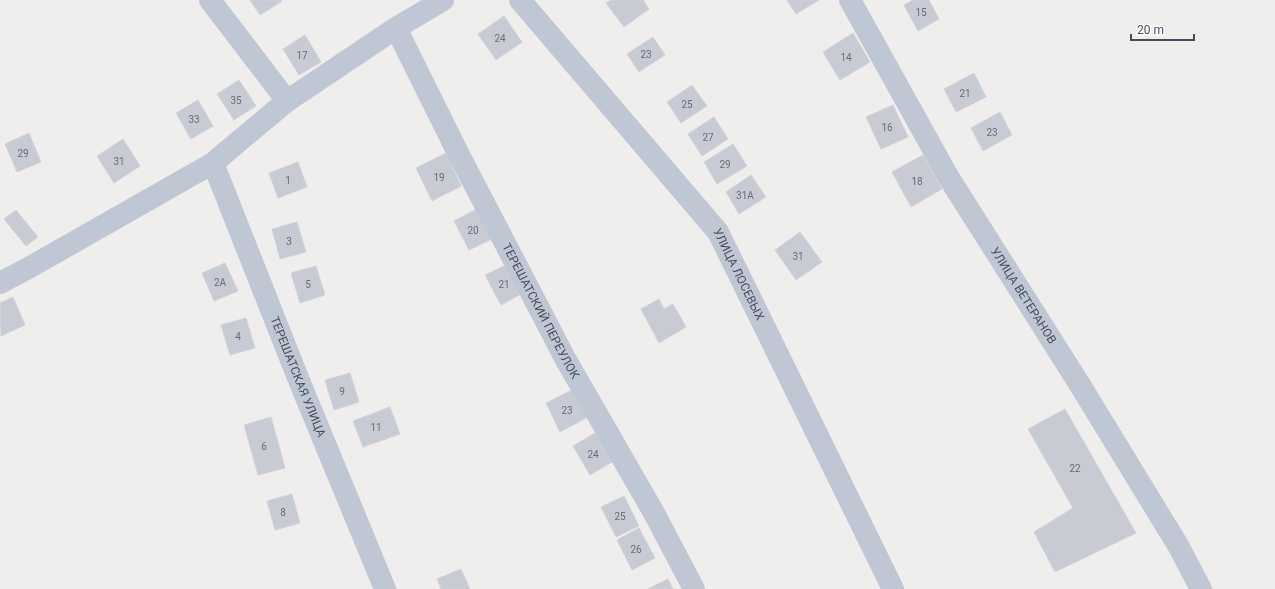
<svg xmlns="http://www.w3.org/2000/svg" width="1275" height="589" viewBox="0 0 1275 589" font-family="Roboto,sans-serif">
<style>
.building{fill:#c9cbd4;stroke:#d1d2da}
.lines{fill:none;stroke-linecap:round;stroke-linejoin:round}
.minor{stroke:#c0c7d4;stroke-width:22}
.labels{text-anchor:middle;stroke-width:4;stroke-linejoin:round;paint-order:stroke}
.number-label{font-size:10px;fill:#666c7a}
.street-label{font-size:12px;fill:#454d5c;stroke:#fff}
</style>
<rect width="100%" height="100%" fill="#f0eeed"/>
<!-- building -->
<path class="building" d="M250,0H281L282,1L260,15Z
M611,0H643L649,9L624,27L606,3Z
M787,0H819L796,14Z
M913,0H929L939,19L918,31L904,5Z
M504,16L522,42L496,60L478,34Z
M853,33L870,62L840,80L823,52Z
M305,35L321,62L299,75L283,49Z
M653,37L665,55L639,72L627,54Z
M974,73L986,97L956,112L944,89Z
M239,80L256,106L234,120L217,94Z
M692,85L707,106L681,123L667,102Z
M198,100L213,126L191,139L176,113Z
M893,105L908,137L881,149L866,117Z
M1000,112L1012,135L983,151L971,128Z
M714,117L728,139L702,156L688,134Z
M29,133L41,162L17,172L5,144Z
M123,139L140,166L114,183L97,156Z
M733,144L747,166L717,184L704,162Z
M446,153L461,186L432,201L416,168Z
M923,155L942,189L911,207L892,172Z
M298,162L307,187L278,198L269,173Z
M751,175L766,197L739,214L726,192Z
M477,209L492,239L469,250L454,221Z
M16,210L38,237L26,246L4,219Z
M297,222L306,252L280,259L272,229Z
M800,232L822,262L796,280L775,250Z
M225,263L238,291L214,301L202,273Z
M508,264L523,293L501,305L485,275Z
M316,266L325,295L300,303L291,273Z
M13,297L25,325L1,336L0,303Z
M659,299L664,309L673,304L686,327L659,343L641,309Z
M246,318L255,348L230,355L221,325Z
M350,373L359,402L334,410L325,380Z
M574,389L588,417L560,432L546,403Z
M390,407L400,434L363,447L353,421Z
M1065,409L1136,533L1055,572L1034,532L1073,508L1028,429Z
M271,417L285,468L258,475L244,425Z
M595,433L612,462L590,475L573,446Z
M292,494L300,523L275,530L267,501Z
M624,496L639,526L616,537L601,507Z
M639,528L655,558L632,570L617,540Z
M461,569L470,589H441L437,579Z
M668,579L673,589H648Z"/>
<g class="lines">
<!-- minor -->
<g class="minor">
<path d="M210,0L287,101"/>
<path id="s1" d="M520,0L718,232L893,589"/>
<path id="s2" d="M850,0L949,178L1080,385L1179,547L1201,589"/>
<path id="s3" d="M396,28L458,153L566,360L654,513L694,589"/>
<path id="s4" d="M213,163L298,378L385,589"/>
<path d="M0,283L32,266L213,163L287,101L396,28L443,0"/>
</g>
</g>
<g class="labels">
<!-- number labels -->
<g class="number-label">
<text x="921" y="16">15</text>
<text x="500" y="42">24</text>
<text x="646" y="58">23</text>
<text x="302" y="59">17</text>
<text x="846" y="61">14</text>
<text x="965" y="97">21</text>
<text x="236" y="104">35</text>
<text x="687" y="108">25</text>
<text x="194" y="123">33</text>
<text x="887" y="131">16</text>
<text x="992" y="136">23</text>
<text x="708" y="141">27</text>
<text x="23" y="157">29</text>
<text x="119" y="165">31</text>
<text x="725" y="168">29</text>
<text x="439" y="181">19</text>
<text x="288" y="184">1</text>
<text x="917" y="185">18</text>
<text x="745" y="199">31А</text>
<text x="473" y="234">20</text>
<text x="289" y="245">3</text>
<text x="798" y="260">31</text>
<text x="220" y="286">2А</text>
<text x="308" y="288">5</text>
<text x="504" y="288">21</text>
<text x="238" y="340">4</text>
<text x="342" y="395">9</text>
<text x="567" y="414">23</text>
<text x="376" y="431">11</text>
<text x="264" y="450">6</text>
<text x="593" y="458">24</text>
<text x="1075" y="472">22</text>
<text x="283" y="516">8</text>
<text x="620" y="520">25</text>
<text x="636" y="553">26</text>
</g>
<!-- street labels -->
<g class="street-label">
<text dy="4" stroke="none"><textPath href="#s1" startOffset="352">УЛИЦА ЛОСЕВЫХ</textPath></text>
<text dy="4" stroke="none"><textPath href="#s2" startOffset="343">УЛИЦА ВЕТЕРАНОВ</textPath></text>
<text dy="4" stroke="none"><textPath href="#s3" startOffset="318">ТЕРЕШАТСКИЙ ПЕРЕУЛОК</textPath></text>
<text dy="4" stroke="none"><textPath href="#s4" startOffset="230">ТЕРЕШАТСКАЯ УЛИЦА</textPath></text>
</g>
</g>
<!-- scale -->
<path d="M1131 34v6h63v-6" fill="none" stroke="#454d5c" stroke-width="2"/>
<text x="1137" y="34" font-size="12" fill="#454d5c" stroke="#ffffff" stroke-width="3" paint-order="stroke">20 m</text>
</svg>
